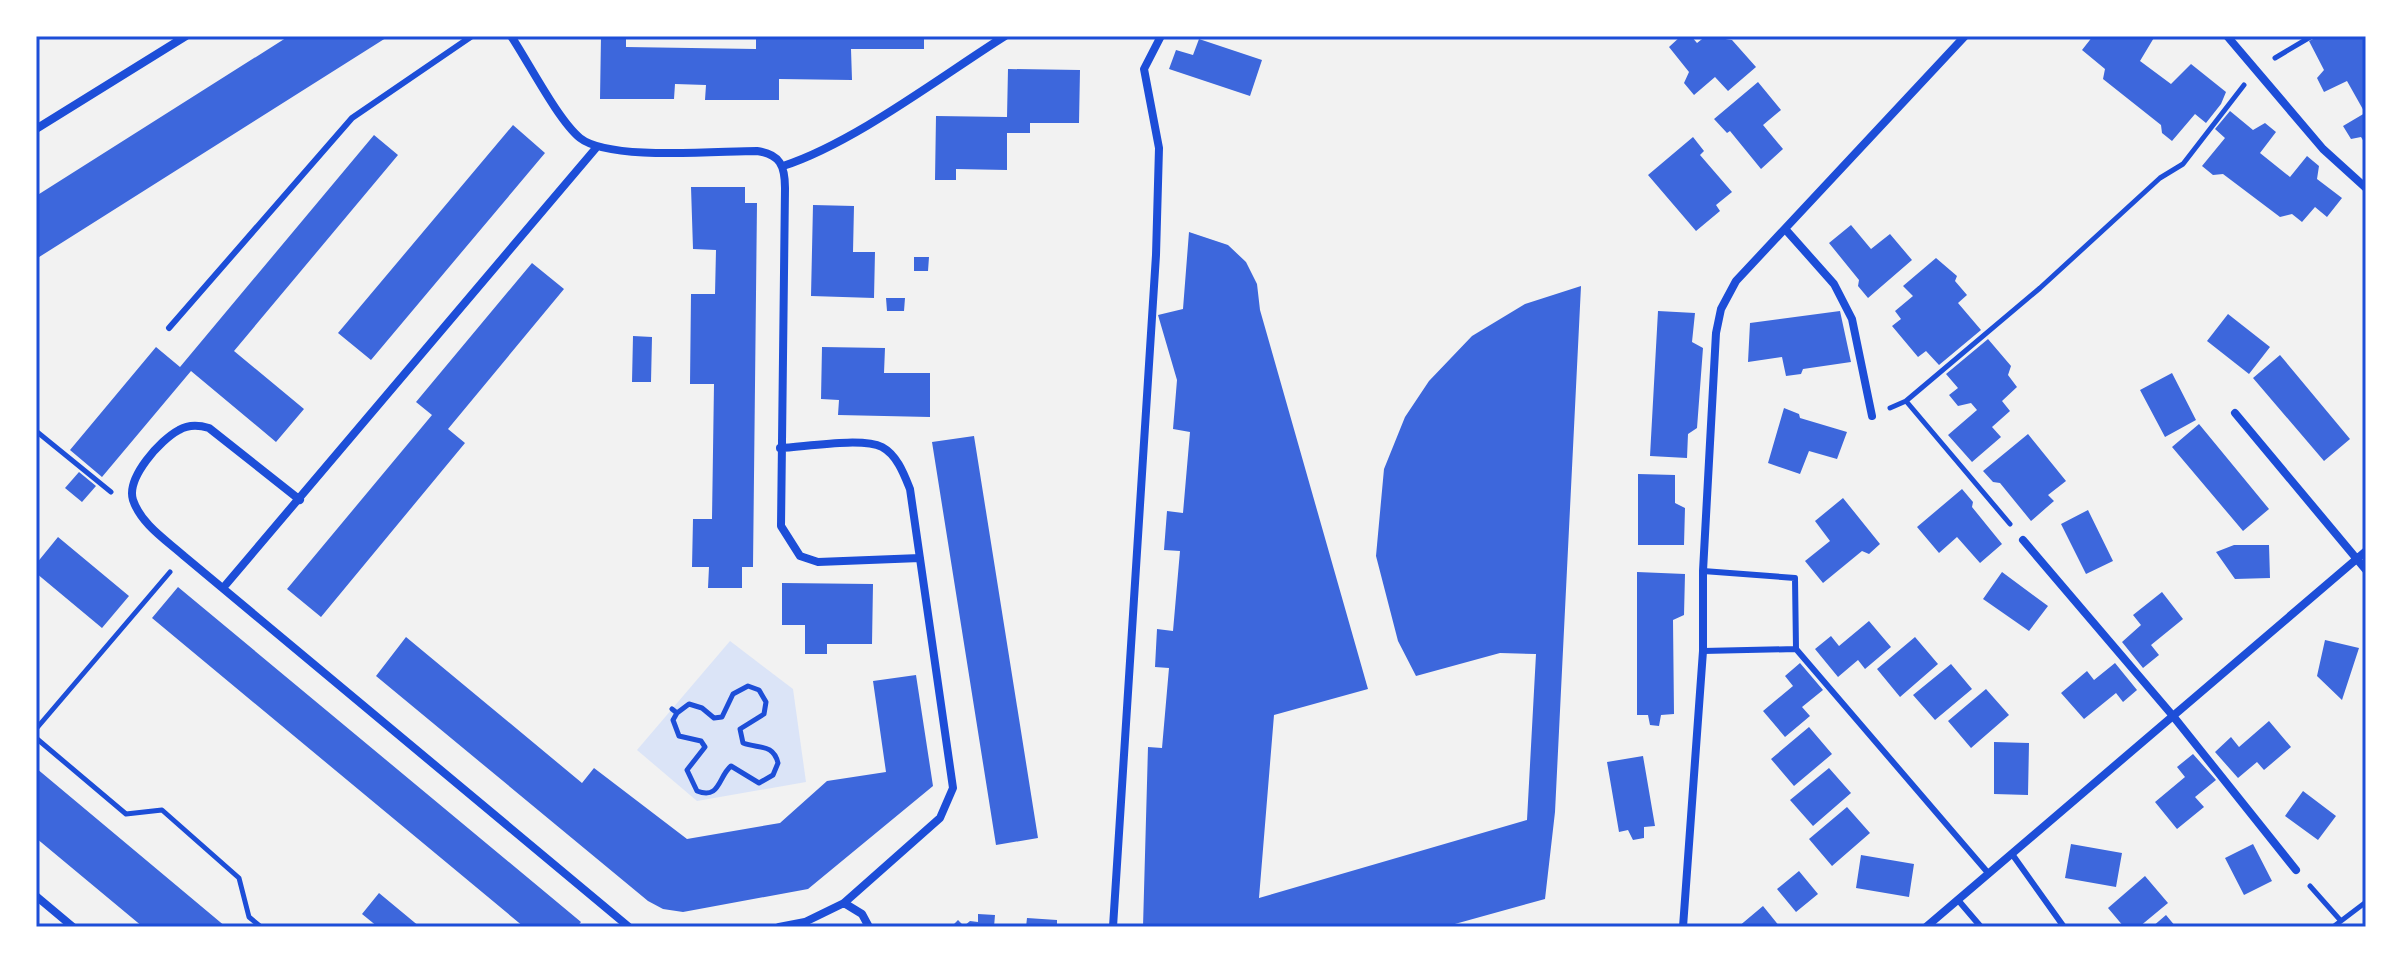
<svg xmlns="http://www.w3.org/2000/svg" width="2402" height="963" viewBox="0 0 2402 963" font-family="Poppins,sans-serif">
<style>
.green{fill:#dbe4f7}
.building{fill:#3d67dc}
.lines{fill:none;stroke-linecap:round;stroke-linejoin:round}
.path{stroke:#1d4ed8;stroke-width:5}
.service{stroke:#1d4ed8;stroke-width:6}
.minor{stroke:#1d4ed8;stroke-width:8}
.neatline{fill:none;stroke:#1d4ed8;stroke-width:3}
</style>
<rect width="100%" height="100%" fill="#f2f2f2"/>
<!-- green -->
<path class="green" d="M730,641L793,689L806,782L697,801L637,750Z"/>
<!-- building -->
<path class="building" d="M289,36H389L36,259V196Z
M601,36H626V47L756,49V37L924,36V49H851L852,80L779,79V100H705L706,85L675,84L674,99H600Z
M1681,36H1691L1697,43L1706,36L1732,40L1756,67L1728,91L1715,77L1694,95L1684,83L1689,72L1669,47Z
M2093,36H2155L2140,61L2171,84L2191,64L2226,92L2221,104L2206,123L2195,114L2172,141L2162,133L2161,125L2103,79L2105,69L2082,50Z
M2319,36H2366V145L2361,137L2351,139L2343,126L2365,113L2347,81L2324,92L2317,78L2324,70L2309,41Z
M1199,39L1262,60L1250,96L1169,69L1176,50L1193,55Z
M1008,69L1080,70L1079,123H1030V133H1007V170L956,169V180H935L936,116L1007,117Z
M1758,82L1781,110L1763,125L1783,149L1761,169L1730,131L1727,133L1714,119Z
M2230,111L2253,130L2265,123L2276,132L2260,153L2290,177L2307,156L2319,166L2317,179L2342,198L2327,217L2315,207L2302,222L2292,214L2280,217L2223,174L2213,175L2202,166L2225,138L2215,129Z
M513,125L545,153L371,360L338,333Z
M374,135L398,155L234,351L304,409L276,442L191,371L102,477L70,450L156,347L180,367Z
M1693,137L1704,151L1700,155L1732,192L1716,205L1720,211L1696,231L1648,175Z
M691,187H745V203H757L753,567H742V588H708L709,567H692L693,519H712L714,384H690L691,294H715L716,250L693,249Z
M813,205L854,206L853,252H875L874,298L811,296Z
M1851,225L1871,249L1890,234L1912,260L1868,298L1858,286L1859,280L1829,243Z
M1189,232L1228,245L1246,262L1257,284L1260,310L1368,689L1274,715L1259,898L1527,820L1536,654L1500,653L1416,676L1398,641L1376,556L1384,469L1405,417L1429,381L1472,336L1525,304L1581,286L1555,812L1545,899L1444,927H1143L1148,747L1162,748L1169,668L1155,667L1157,629L1173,631L1180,551L1164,550L1167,511L1183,513L1190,432L1173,429L1177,380L1158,315L1183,309Z
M914,257H929L928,271H914Z
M1936,258L1957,276L1955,281L1967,295L1958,303L1981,330L1939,365L1926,351L1918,357L1892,326L1901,319L1895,311L1913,296L1903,286Z
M532,263L564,289L448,429L465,443L321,617L287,589L432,415L416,402Z
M886,298H905L904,311H887Z
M1658,311L1695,313L1692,342L1703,348L1697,428L1688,434L1687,458L1650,456Z
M1840,311L1851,362L1803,369L1801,374L1786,376L1782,357L1748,362L1750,323Z
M2228,314L2270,347L2249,374L2207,341Z
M633,336L652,337L651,382H632Z
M1988,339L2011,366L2008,375L2017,387L2002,401L2010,411L1992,427L2001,437L1972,462L1948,435L1977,410L1971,403L1958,406L1949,395L1958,388L1946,374Z
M822,347L885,348L884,373H930V417L838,415L839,400L821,399Z
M2280,355L2350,439L2324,461L2253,378Z
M2172,373L2196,420L2165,437L2140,390Z
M1784,408L1799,414L1800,418L1847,432L1837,459L1809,451L1800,474L1768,463Z
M2199,424L2269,509L2243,531L2172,447Z
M2028,434L2066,481L2048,495L2054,501L2031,521L2000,483L1993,482L1983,471Z
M974,436L1038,838L996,845L932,442Z
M79,472L96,486L82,502L65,488Z
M1638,474L1675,475V503L1685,508L1684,545H1638Z
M1962,489L1973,502L1972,507L2002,544L1980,563L1957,537L1939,553L1917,527Z
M1843,498L1880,544L1869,554L1862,551L1823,583L1805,561L1830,541L1815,521Z
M2088,510L2113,561L2086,574L2061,524Z
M58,537L129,596L102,628L36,573V564Z
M2234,545H2269L2270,578L2235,579L2216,552Z
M1637,572L1685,574L1684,615L1673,620L1674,714L1661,715L1659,726L1650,725L1648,715H1637Z
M2002,572L2048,606L2029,631L1983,599Z
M782,583L873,584L872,644H827V654H805V625H782Z
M178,587L581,922L577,927H524L152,618Z
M2162,592L2183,619L2151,645L2159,655L2143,668L2122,642L2141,625L2133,615Z
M1869,621L1891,647L1865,669L1858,660L1838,677L1815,649L1831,636L1839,646Z
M406,637L582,783L594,768L687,839L780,823L827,781L886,772L873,681L916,675L933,786L808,889L683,912L663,909L648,901L376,676Z
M1915,637L1938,664L1900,697L1877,669Z
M2325,640L2359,648L2342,700L2317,676Z
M1800,663L1823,690L1802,707L1810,716L1785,737L1763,711L1793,686L1785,676Z
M2115,663L2137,690L2123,702L2116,693L2084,719L2061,693L2087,671L2094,680Z
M1951,664L1972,689L1935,720L1913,695Z
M1986,689L2009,715L1971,748L1948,721Z
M2269,721L2291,747L2264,770L2257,762L2238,778L2215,752L2231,737L2239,747Z
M1809,727L1832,754L1794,786L1771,759Z
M1994,742L2029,743L2028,795L1994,794Z
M2193,754L2216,780L2195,797L2204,807L2177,829L2155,802L2185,777L2177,767Z
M1643,756L1655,826L1644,827V838L1633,840L1628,830L1619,832L1607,762Z
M36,768L226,927H143L36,838Z
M1829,768L1851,793L1813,826L1790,800Z
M2303,791L2336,816L2318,840L2285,816Z
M1847,807L1870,833L1832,866L1809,839Z
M2071,844L2122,853L2116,887L2065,878Z
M2253,844L2272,881L2244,895L2225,858Z
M1861,855L1914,864L1909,897L1856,888Z
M1799,871L1818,894L1796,912L1777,889Z
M2145,876L2168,903L2139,927H2124L2108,908Z
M379,893L420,927H378L362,914Z
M1763,906L1780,927H1738Z
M978,914L995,915L994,927H951L958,920L964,926L970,921L978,922Z
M2166,915L2176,927H2152Z
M1027,918L1057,920V927H1026Z"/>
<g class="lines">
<!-- path -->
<path class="path" d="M2275,58L2312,36
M1906,401L2010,524
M1890,408L1906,401L2040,288L2160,178L2183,164L2244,85
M36,431L111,492
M672,709L677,713L689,704L702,708L714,718L722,717L733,694L748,686L759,690L766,702L764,714L740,729L743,743C758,749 773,743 778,763L773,775L759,783L731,766C718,777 720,800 697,791L687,770L705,747L701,741L679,736L673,720L677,713
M36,729L170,572
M36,738L126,814L162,810L239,878L249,917L261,927
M2310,886L2341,921
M2333,927L2366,902"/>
<!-- service -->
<path class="service" d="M169,328L352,118L472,36
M1703,571L1795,578L1796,649L1703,651
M1796,649L1989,874
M2012,854L2064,927
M1958,900L1981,927"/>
<!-- minor -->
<path class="minor" d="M511,36C529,63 558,120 580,138C609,161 717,151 757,151C780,154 785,166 785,188L781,526L800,556L818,562L920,558
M2227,36L2323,149L2366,188
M36,129L186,36
M783,166C854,143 940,77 1005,36
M1786,230L1834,284L1852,319L1872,416
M2235,413L2366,570
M300,500L209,428C199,425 189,424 179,430C160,440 126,478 133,500C141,524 166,540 184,556L629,927
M2023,540L2173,716L2296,870
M223,588L596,148
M36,896L73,927
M844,903L862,914L869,927
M779,927L805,922L844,903L940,818L953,788L910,489C904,474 897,455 882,447C862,437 804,447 780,448
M1113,927L1156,255L1159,148L1144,69L1161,36
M1683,927L1703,651V571L1716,333L1721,309L1736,281L1965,36
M1926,927L2366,551"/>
</g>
<!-- border -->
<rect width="2402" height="963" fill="none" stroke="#ffffff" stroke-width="76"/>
<rect x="38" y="38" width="2326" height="887" class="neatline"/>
</svg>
